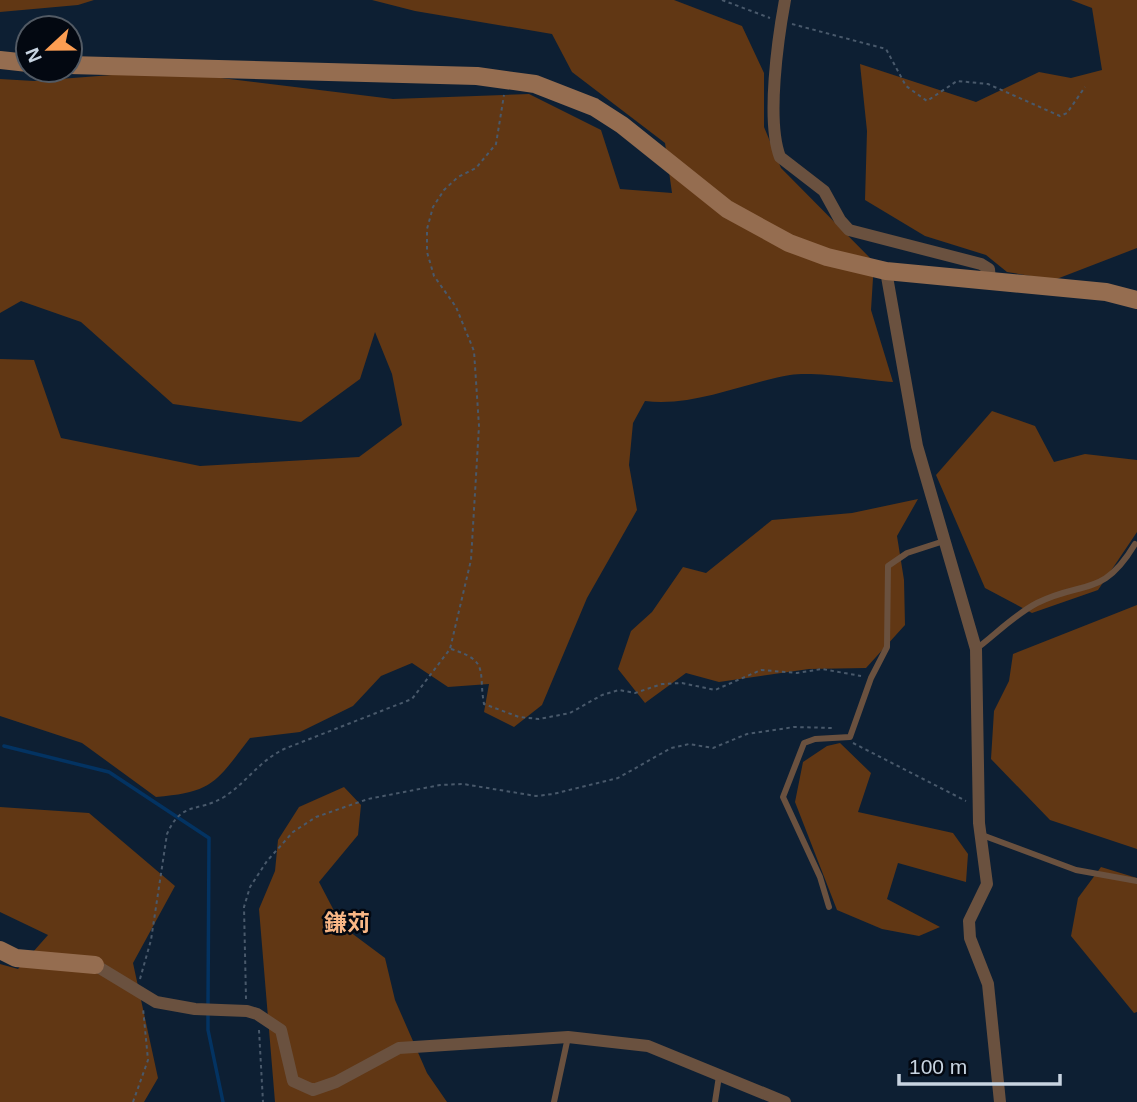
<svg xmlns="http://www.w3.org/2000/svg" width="1137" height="1102" viewBox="0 0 1137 1102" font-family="Arial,'Noto Sans JP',sans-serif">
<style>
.forest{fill:#613714}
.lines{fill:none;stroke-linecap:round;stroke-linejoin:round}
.stream{stroke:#033362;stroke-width:3.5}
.path{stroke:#49596b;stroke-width:2;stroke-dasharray:3.5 3.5;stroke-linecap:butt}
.lane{stroke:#6a513f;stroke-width:6}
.street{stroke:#6a513f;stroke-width:12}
.secondary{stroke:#956d50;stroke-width:18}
.labels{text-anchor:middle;stroke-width:5;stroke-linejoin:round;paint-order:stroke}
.quarter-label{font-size:23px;font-weight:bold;fill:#f9b786;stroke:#030811}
</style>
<rect width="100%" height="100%" fill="#0d1f33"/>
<!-- forest -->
<path class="forest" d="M0,0H94L78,5L0,12Z
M372,0H674L742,26L764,73V127L781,168L874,262L871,310L893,382C865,380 816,371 790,375C743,383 694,407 645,401L633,423L629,465L637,510L587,598L542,705L514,727L484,712L489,684L448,687L412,663L381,676L353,706L300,732L250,738C216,782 214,792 156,797L82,743L0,716V359L34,360L61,438L200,466L359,457L402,425L392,374L375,332L360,379L301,422L173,404L81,322L21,301L0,313V79L34,81L163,71L393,99L529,94L601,130L620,189L672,193L665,143L572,72L552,34L415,11Z
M1071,0H1137V248L1054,280L1007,272L986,255L925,236L865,200L867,131L860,64L976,102L1039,72L1071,78L1102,70L1092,8Z
M992,411L1035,426L1054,462L1085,454L1137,460V532L1098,590L1032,613L985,588L936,475Z
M918,499L897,536L904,580L905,625L866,668L809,669L719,682L686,673L645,703L618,669L631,631L652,612L683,567L706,573L772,520L852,513Z
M1137,605V849L1050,820L991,759L994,711L1009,681L1013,654Z
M840,743L871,773L858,812L953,833L968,854L966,882L898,863L887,899L940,927L919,936L882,929L837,910L795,802L803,762L827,746Z
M344,787L361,805L358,835L319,882L342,926L385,958L395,1000L427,1073L447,1102H275L259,909L275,871L278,840L299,807Z
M0,807L89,813L175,886L133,963L158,1078L144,1102H0V964L18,969L48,935L0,912Z
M1101,867L1137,878V1012L1134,1013L1071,936L1078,898Z"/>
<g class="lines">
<!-- stream -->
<path class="stream" d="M4,746L109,772L209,838L208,1006
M208,1014V1030L223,1102"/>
<!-- path -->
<path class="path" d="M722,0L770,18
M792,24L886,49L906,86L927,101L957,81L988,84L1060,116L1067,113L1085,87
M451,649C490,661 478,671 484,704L519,717L539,719L570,713L602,695L619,690L635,693L662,684L682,683L715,690L761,670L797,673L822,669L861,676
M853,743L966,801
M140,979L151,940L167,834C182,800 198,813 224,797C246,783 258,762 284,749L412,699L450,649L471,560L479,426L474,351L456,307L434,276L427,252V229L433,207L444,190L458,177L476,168L496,144L504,95
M246,999L244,907L250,887L267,861L293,832L316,817L368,799L440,785L463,784L536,796L553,794L618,778L671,748L689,744L713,748L747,734L794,727L832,728
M259,1030L263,1102
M133,1102L148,1060L143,1008"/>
<!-- lane -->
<path class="lane" d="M976,649C996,634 1014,615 1037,603C1083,580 1103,598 1135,544
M982,835L1076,870L1137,881
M829,907L820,877L783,797L804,743L815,739L850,737L871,678L887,647L888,566L907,553L944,541
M554,1102L568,1037
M715,1102L719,1076"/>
<!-- street -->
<path class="street" d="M785,0C778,38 766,121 780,157L824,191L840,220L849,230L981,264L989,269L990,281
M886,271L917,446L976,649L979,823L987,884L969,921L970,938L988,984L1000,1102
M95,965L156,1002L195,1009L247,1011L257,1014L281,1030L293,1081L313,1090L336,1082L399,1048L568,1037L648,1046L785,1102"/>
<!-- secondary -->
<path class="secondary" d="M0,60L28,63
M70,65L477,76L535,84L594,107L622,125L727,209L789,243L827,257L886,271L1106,292L1137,300
M0,950L16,958L95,965"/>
</g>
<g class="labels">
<!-- quarter labels -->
<g class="quarter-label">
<text x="347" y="931">鎌苅</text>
</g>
</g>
<!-- north arrow -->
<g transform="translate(49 49) rotate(248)"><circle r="33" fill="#030811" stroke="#525a64" stroke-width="2"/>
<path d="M0-5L12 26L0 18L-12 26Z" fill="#fc9d52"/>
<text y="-10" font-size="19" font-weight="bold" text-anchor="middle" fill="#c8d4e1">N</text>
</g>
<!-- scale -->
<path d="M899 1074v10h161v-10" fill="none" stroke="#c8d4e1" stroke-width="3.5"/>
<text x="909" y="1074" font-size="21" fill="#c8d4e1" stroke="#030811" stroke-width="5" paint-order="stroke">100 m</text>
</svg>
